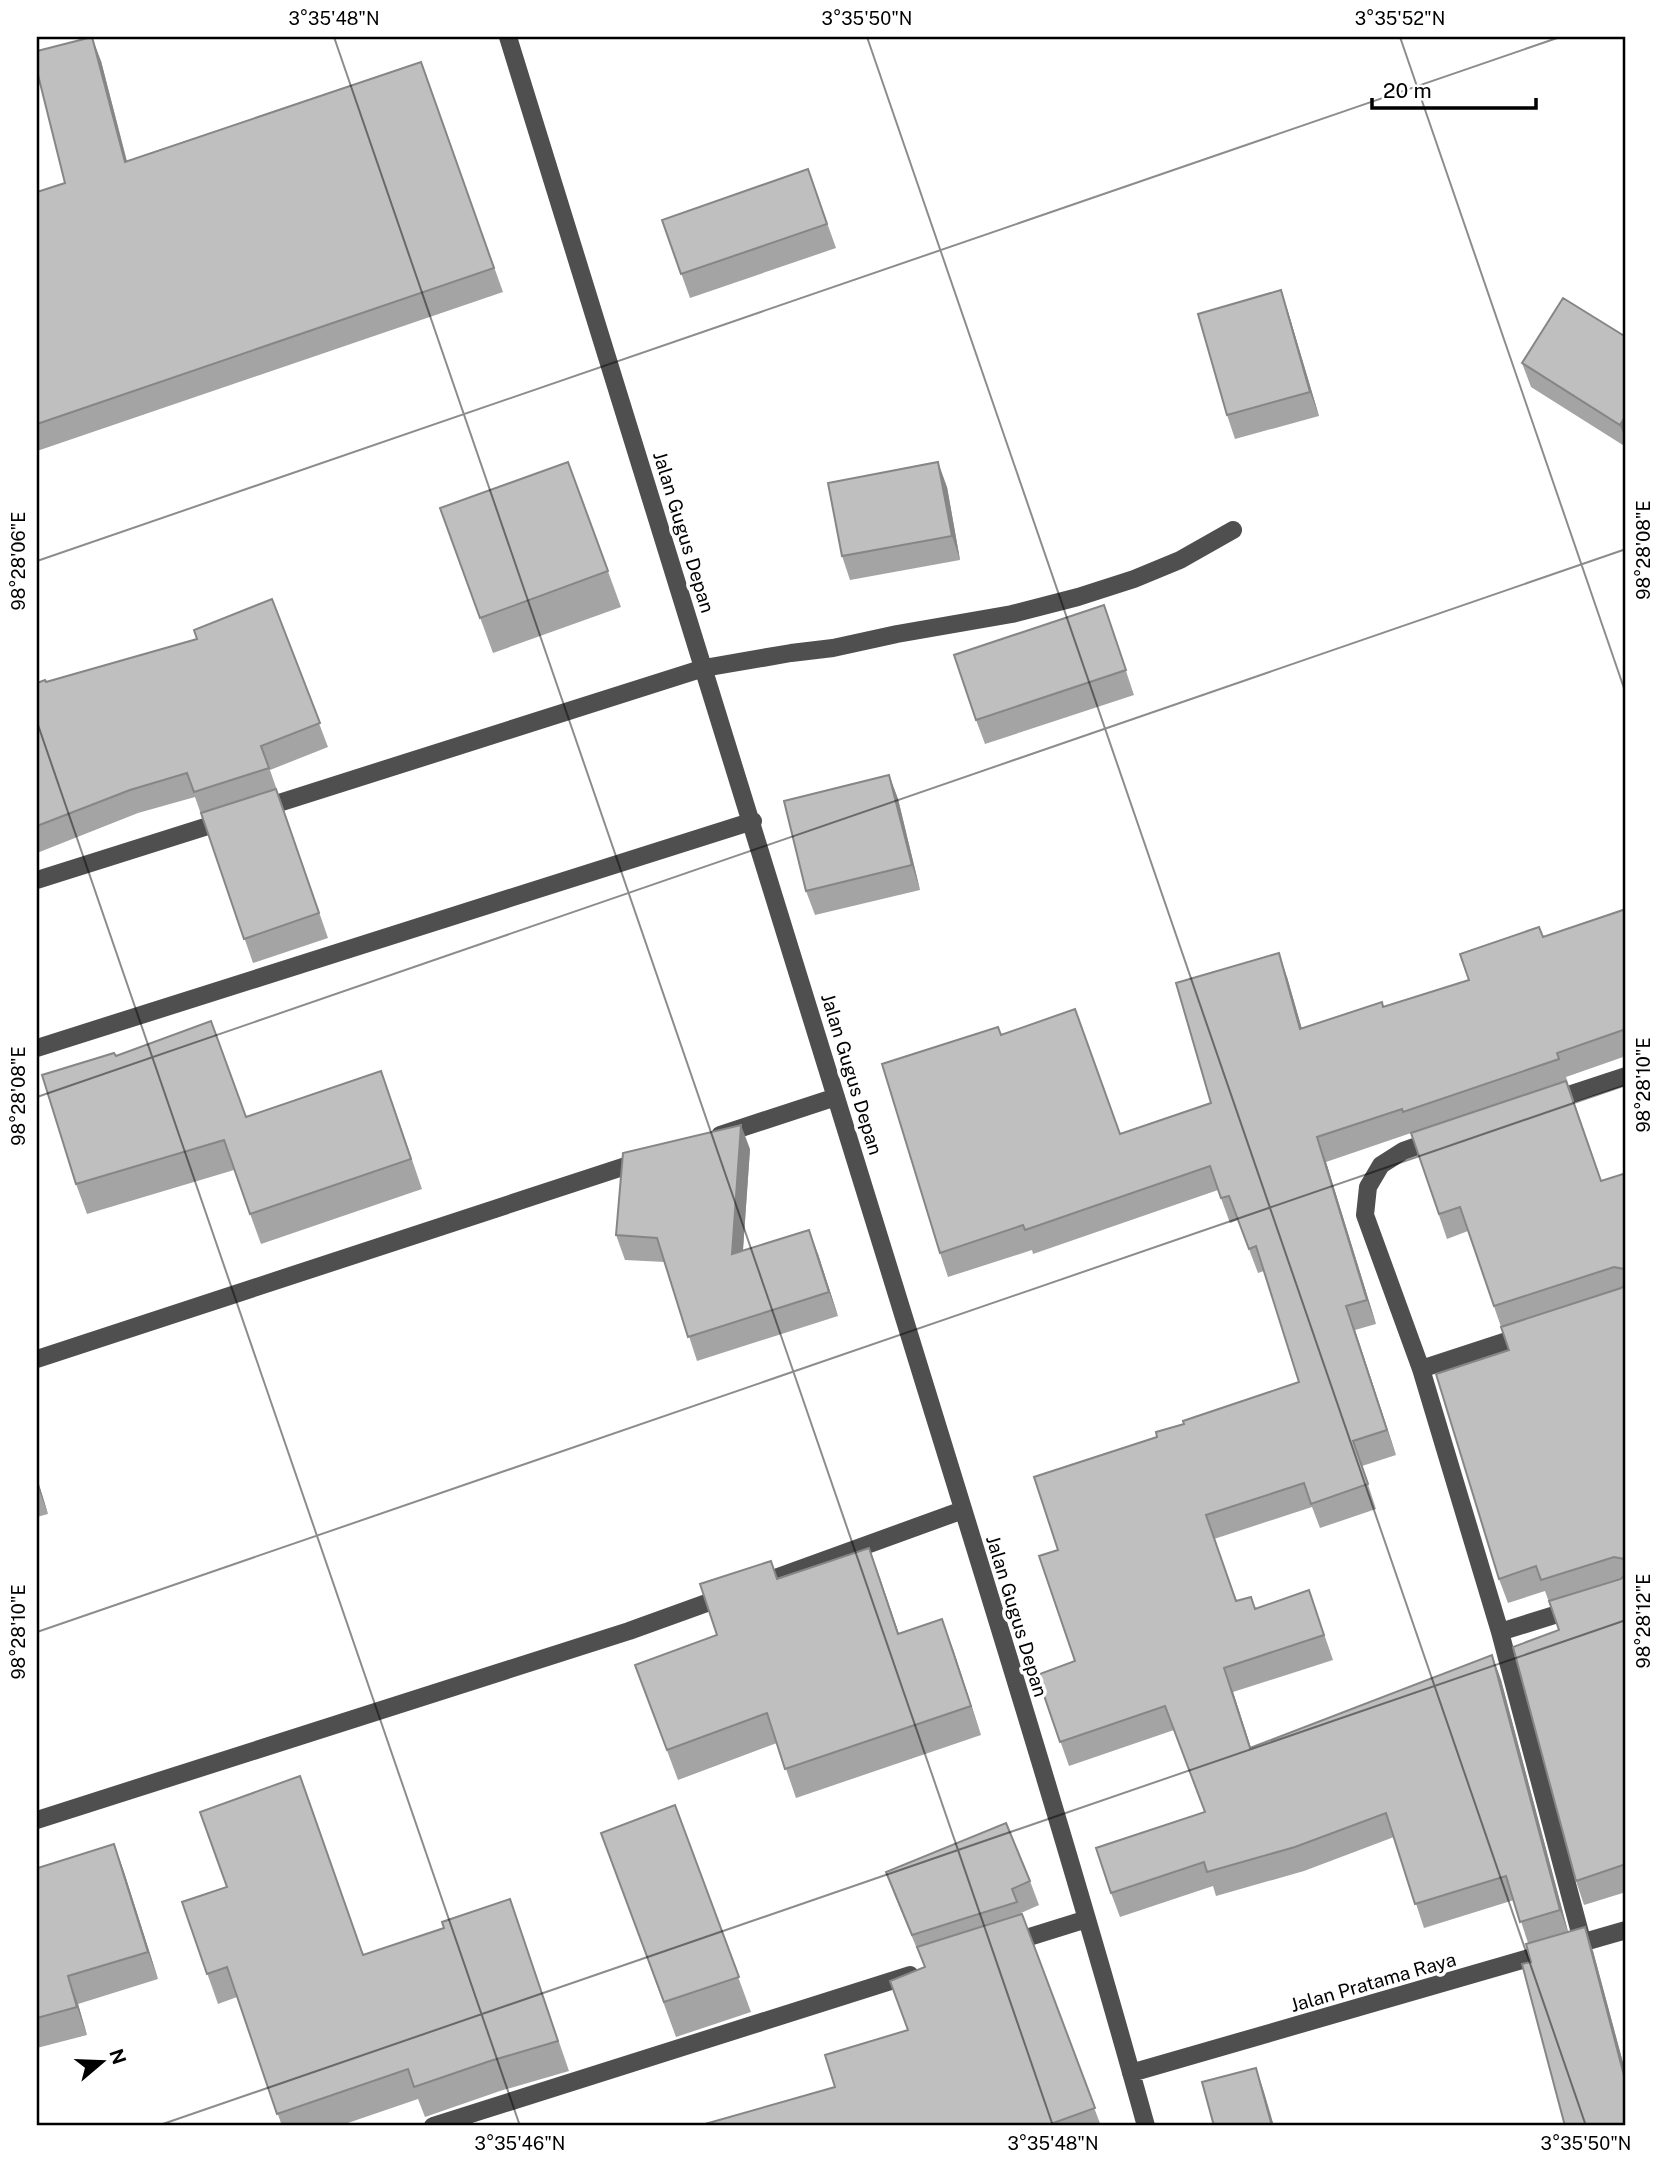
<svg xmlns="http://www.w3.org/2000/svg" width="1663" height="2163" viewBox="0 0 1663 2163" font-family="'Public Sans',sans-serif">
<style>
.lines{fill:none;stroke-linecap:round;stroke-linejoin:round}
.minor{stroke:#4f4f4f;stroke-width:18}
.wall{fill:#a4a4a4}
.shaded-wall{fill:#868686}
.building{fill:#bfbfbf;stroke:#868686;stroke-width:2}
.ticks{fill:none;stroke:#000;stroke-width:2;stroke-opacity:0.45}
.labels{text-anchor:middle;stroke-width:7;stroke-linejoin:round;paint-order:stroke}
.street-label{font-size:19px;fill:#000;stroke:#fff}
.neatline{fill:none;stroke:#000;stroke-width:2.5}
.ticks-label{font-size:18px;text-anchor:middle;fill:#000}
</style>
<rect width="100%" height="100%" fill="#fff"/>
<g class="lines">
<!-- minor -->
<path class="minor" d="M508,37C637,453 766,869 894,1285C980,1565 1068,1844 1146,2126
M260,809L704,668L791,653L833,648L897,634L1012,614L1078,597L1134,579L1180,560L1233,530
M37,880L227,820
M37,1048L753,821
M1550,1101L1626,1076
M720,1135L836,1097
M1437,1139L1403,1151L1381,1165L1368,1187L1365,1215L1421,1369L1500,1632L1583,1944
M37,1359L644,1160
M1421,1369L1528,1334
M756,1585L963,1510
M1500,1632L1577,1608
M37,1820L629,1631L726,1596
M1010,1943L1087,1919
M1131,2073L1626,1930
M433,2126L910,1975"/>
</g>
<!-- wall -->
<path class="wall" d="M101,61L127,161L421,62L503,292L37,451V192L65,183Z
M808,169L836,248L690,298L662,220Z
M1281,290L1289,315L1319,416L1235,439L1227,415Z
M1626,337V447L1531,387L1522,363Z
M568,462L621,607L493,653L440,508Z
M947,487L960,560L850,580L842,556Z
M272,599L328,747L270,770L328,938L253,963L195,797L138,813L37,853V683L46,682L197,639Z
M1104,605L1134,695L985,744L976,720Z
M889,775L898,799L920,890L815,915L806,891Z
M1626,909V1056L1566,1077L1601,1181L1626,1173V1892L1584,1905L1576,1881L1559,1630L1545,1591L1508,1603L1499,1579L1509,1350L1468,1231L1447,1239L1411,1133L1326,1162L1376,1324L1355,1330L1396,1455L1362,1466L1376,1509L1320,1528L1312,1507L1214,1539L1237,1601L1251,1597L1255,1609L1309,1590L1333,1660L1233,1692L1251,1748L1492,1655L1501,1680L1568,1932L1593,1951L1626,2074V2126L1531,1962L1528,1943L1514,1900L1424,1928L1394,1837L1304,1871L1216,1896L1213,1886L1120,1917L1111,1893L1205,1812L1174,1730L1069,1766L1037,1675L1075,1661L1058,1550L1157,1437L1184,1424L1299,1382L1264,1271L1258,1273L1238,1220L1230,1223L1218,1190L1033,1254L1032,1250L948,1277L940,1253L1001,1035L1120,1134L1211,1103L1287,977L1302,1029L1384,1007L1469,980L1543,937Z
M116,1056L246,1117L392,1101L422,1189L261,1244L234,1170L87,1214L76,1184Z
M750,1149L743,1250L818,1254L838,1316L697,1361L665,1262L625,1260L616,1235Z
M37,1478L48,1514L37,1517Z
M869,1548L899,1634L953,1649L981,1735L796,1798L777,1743L678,1780L635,1665L717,1635L777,1578Z
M675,1805L751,2012L676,2037L601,1833Z
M114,1844L124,1872L158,1979L78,2004L87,2035L37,2048V1860L39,1868Z
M886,1872L1030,1881L1039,1905L1021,1913L1101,2126H698L835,2087L908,2030L925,1968L895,1896Z
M510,1899L569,2071L500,2091L425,2117L418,2099L339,2126H282L237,1997L218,2004L182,1902L364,1955L444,1928Z"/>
<!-- shaded-wall -->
<path class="shaded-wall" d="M92,37L101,61L133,186L125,162Z
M1281,290L1289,315L1319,416L1310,392Z
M1626,415V441L1620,425Z
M938,462L947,487L960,560L952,536Z
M889,775L898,799L920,890L912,865Z
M1279,953L1287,977L1309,1054L1300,1029Z
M741,1125L750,1149L741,1278L732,1254Z
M1317,1137L1326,1162L1376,1324L1367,1300Z
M809,1230L818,1254L838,1316L829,1292Z
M1346,1306L1355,1330L1396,1455L1387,1430Z
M37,1478L48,1514L39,1490Z
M869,1548L880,1578L909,1664L898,1634Z
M942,1619L953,1649L981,1735L971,1706Z
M1492,1655L1501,1680L1569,1935L1560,1910Z
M1224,1668L1233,1692L1259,1773L1250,1748Z
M114,1844L124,1872L158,1979L148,1952Z
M1585,1927L1593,1951L1626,2074V2083Z
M68,1976L78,2004L87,2035L77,2007Z
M1256,2068L1264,2092L1274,2126H1272Z"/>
<!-- building -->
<path class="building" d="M92,37L125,162L421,62L494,268L37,424V192L65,183L37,71V51Z
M808,169L827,224L681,274L662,220Z
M1281,290L1310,392L1227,415L1198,314Z
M1563,298L1626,337V415L1620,425L1522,363Z
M568,462L608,571L480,618L440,508Z
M938,462L952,536L842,556L828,483Z
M272,599L320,723L261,746L269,768L194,792L187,773L130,790L37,826V683L45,680L46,682L197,639L194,630Z
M1104,605L1126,670L976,720L954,655Z
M889,775L912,865L806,891L784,801Z
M276,789L319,913L244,939L201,813Z
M1626,909V1029L1557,1053L1559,1059L1403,1112L1402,1109L1317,1137L1367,1300L1346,1306L1387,1430L1353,1441L1368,1484L1311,1504L1304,1483L1206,1515L1236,1601L1251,1597L1255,1609L1309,1590L1324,1635L1224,1668L1250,1748L1492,1655L1560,1910L1520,1922L1506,1876L1415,1904L1386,1813L1295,1847L1207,1872L1204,1862L1111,1893L1096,1848L1205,1812L1165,1706L1060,1742L1037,1675L1075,1661L1039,1556L1058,1550L1034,1477L1157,1437L1156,1432L1184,1424L1183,1421L1299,1382L1256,1246L1249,1249L1229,1196L1221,1198L1210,1166L1025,1230L1023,1225L940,1253L882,1064L998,1027L1001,1035L1075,1009L1120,1134L1211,1103L1176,983L1279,953L1300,1029L1382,1002L1383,1007L1469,980L1460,954L1539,927L1543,937Z
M211,1021L246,1117L381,1071L411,1159L250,1214L224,1140L76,1184L42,1075L114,1053L116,1056Z
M1566,1081L1601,1181L1626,1173V1272L1624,1269L1614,1267L1494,1306L1460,1207L1439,1214L1411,1133Z
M741,1125L732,1254L809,1230L829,1292L688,1337L657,1238L616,1235L623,1153Z
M1626,1284V1562L1624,1559L1614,1557L1541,1580L1536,1566L1499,1579L1436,1374L1509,1350L1501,1327L1621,1288Z
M869,1548L898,1634L942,1619L971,1706L785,1769L767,1713L667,1750L635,1665L717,1635L700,1584L771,1561L777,1579Z
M1626,1573V1864L1576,1881L1513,1647L1559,1630L1549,1601L1621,1579Z
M300,1776L363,1955L444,1928L442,1922L510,1899L558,2041L490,2061L414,2087L408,2069L277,2114L227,1967L207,1974L182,1902L227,1887L200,1812Z
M675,1805L739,1977L664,2002L601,1833Z
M1006,1823L1030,1881L1012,1889L1017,1902L912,1935L886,1872Z
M114,1844L148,1952L68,1976L77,2007L37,2018V1863L38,1868Z
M1022,1914L1095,2108L1045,2126H698L835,2087L825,2055L908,2030L890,1981L925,1967L917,1947Z
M1585,1927L1626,2083V2126H1565L1522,1964L1531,1962L1526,1944Z
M1256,2068L1272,2126H1214L1202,2082Z"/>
<!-- ticks -->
<path class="ticks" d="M334,37L1053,2126M867,37L1586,2126M1400,37L1626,694M37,561L1560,37M37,722L520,2126M37,1097L1626,549M37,1632L1626,1085M157,2126L1626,1620"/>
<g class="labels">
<!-- street labels -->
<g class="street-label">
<text transform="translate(684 532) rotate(73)" y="7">Jalan Gugus Depan</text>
<text transform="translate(852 1074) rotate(73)" y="7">Jalan Gugus Depan</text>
<text transform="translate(1017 1616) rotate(73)" y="7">Jalan Gugus Depan</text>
<text transform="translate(1373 1982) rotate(-16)" y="7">Jalan Pratama Raya</text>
</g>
</g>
<!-- border -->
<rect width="1663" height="2163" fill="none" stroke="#ffffff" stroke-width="77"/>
<!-- north arrow -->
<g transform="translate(102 2062) rotate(71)" stroke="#ffffff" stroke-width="5" paint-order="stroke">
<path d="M0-5L12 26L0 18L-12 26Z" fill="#000000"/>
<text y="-10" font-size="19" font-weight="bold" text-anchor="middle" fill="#000000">N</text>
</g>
<!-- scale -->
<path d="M1372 98v10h164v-10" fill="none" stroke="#000000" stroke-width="3.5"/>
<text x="1383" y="98" font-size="21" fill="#000000" stroke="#ffffff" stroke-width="5" paint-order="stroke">20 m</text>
<rect x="38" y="38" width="1586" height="2086" class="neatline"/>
<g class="ticks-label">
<text x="334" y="25">3°35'48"N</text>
<text x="867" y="25">3°35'50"N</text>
<text x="1400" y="25">3°35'52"N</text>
<text transform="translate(1644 550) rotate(-90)" y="6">98°28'08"E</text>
<text transform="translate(19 561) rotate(-90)" y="6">98°28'06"E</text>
<text transform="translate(1644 1085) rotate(-90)" y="6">98°28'10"E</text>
<text transform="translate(19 1096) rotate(-90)" y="6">98°28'08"E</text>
<text transform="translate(1644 1621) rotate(-90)" y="6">98°28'12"E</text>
<text transform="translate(19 1632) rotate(-90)" y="6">98°28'10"E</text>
<text x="520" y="2150">3°35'46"N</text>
<text x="1053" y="2150">3°35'48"N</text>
<text x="1586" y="2150">3°35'50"N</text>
</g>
</svg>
